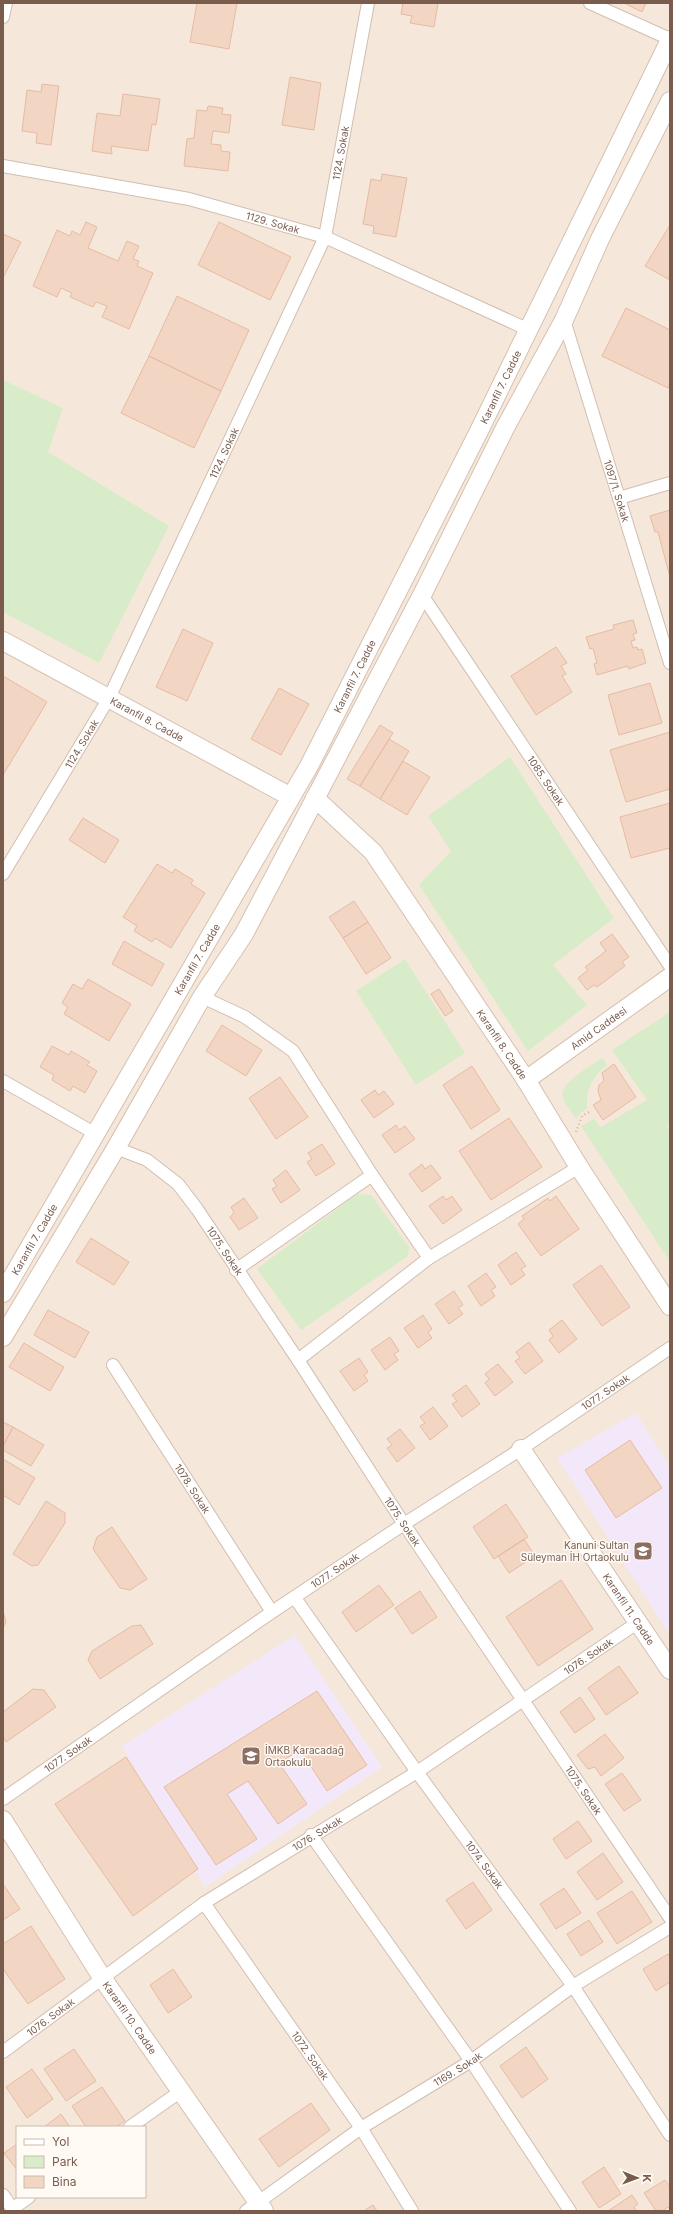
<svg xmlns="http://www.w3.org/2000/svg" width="673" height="2214" viewBox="0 0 673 2214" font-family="Inter,sans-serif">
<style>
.residential{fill:#f5e8da;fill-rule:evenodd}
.education{fill:#f3e8fa}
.green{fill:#d8ecc9}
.building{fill:#f3d5c3;stroke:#e6bba3}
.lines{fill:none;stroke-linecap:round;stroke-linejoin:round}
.street-casing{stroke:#d1beb0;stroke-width:14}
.secondary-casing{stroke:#d6c0b0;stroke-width:20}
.path{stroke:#d9b8a5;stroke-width:2.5;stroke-dasharray:1 3;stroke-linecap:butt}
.street{stroke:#fff;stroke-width:12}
.secondary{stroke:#fff;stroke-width:18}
.labels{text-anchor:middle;stroke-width:3;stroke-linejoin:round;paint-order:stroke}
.street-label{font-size:10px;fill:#7a5c4d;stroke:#fffaf3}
.education-label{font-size:10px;fill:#785e54;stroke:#fffaf3;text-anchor:end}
</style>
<rect width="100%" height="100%" fill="#fdf6ec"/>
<!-- residential -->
<path class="residential" d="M3,3H670V2211H3ZM17,2127H145V2197H17Z"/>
<!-- education -->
<path class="education" d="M636,1413L670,1467V1635L557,1458Z
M295,1635L382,1767L205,1887L122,1746Z"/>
<!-- green -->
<path class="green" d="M3,380L63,408L48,452L169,526L99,663L3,612Z
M510,757L614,918L553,965L587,1005L528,1051L419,885L451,851L428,816Z
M405,959L465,1053L416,1085L356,991Z
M670,1012V1124L667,1126L670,1130V1262L581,1126L594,1119L601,1127L647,1100L612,1050Z
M603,1058L607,1065C592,1077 586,1088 587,1109L580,1113L576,1119C572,1112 565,1105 563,1098C557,1083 593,1065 603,1058Z
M357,1194L371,1195L409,1247L408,1256L301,1330L257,1269Z"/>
<!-- building -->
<path class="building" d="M197,3H237L229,49L190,42Z
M403,3H438L434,27L410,23L412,16L401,14Z
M624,3H646L642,12Z
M290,77L321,83L314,130L282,125Z
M42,84L59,86L51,145L36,143L37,133L22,131L27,90L41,92Z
M123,94L160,99L156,125L152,124L148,151L111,146L112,154L92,151L97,113L120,116Z
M208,106L223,108L222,114L231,115L229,133L213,131L211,144L221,145V151L230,152L228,171L184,166L187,139L194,138L197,110L207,111Z
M382,174L407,178L396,237L373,233L374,226L363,224L371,179L381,181Z
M86,222L97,227L88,248L118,261L127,241L139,246L133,259L139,261L137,266L153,273L129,329L102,317L107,306L96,302L93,307L70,297L72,293L61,288L57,297L33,286L57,230L70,236L72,231L80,235Z
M219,222L291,257L270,300L198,265Z
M670,225V280L645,266Z
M3,234L21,242L3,278Z
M177,296L249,330L221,391L149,356Z
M626,308L670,330V384L668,388L602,356Z
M149,356L221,391L194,448L121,413Z
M670,507V577L658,532H655L650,516L670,510Z
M633,620L637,633L633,634L635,640L631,641L633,648L637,647L638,650L642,649L646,663L629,669L628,666L597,675L594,664L597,663L593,648L590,649L586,637L614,629L613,625Z
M183,629L213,643L187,701L156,687Z
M556,647L567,663L561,666L566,674L562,676L572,692L536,715L511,676Z
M3,676L47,702L3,775Z
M650,683L662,723L619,735L608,695Z
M279,688L309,704L281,755L251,739Z
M380,725L393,733L360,786L347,779Z
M670,732V789L626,802L610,750Z
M389,739L409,751L380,799L360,786Z
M403,761L430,777L407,815L380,799Z
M670,803V848L631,858L620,817Z
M83,818L119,840L105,863L69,840Z
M157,864L172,873L175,869L193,880L191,884L205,893L171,948L155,938L152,942L134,931L137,926L123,917Z
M354,901L368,922L343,938L329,917Z
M368,922L391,958L366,974L343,938Z
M612,934L629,957L622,962L625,966L597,987L594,985L587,990L578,978L588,970L585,967L606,951L600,943Z
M124,941L164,964L152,986L112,964Z
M88,979L131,1004L109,1041L64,1014L68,1007L62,1003L73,984L82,989Z
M439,989L453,1011L445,1016L431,994Z
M222,1025L262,1050L246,1076L206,1051Z
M52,1046L69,1055L71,1051L90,1062L87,1065L97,1071L85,1093L73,1086L70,1091L52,1080L54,1075L40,1067Z
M614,1064L636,1097L603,1120L593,1105L601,1100L598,1091L599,1085L604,1081L602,1073Z
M472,1066L500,1110L471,1129L443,1085Z
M280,1077L308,1117L276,1139L249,1098Z
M375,1090L378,1095L384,1091L394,1104L374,1118L361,1100Z
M509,1118L542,1167L491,1200L459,1151Z
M396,1125L399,1130L405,1126L415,1139L395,1153L382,1135Z
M322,1144L335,1164L316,1176L307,1162L312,1159L308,1153Z
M422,1164L425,1169L431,1165L441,1178L422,1192L409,1174Z
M286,1170L300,1190L281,1203L272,1189L277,1186L273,1180Z
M443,1196L446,1200L452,1196L462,1210L443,1224L429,1206Z
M556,1196L579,1229L541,1256L518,1224L524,1219L522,1216L548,1198L550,1201Z
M244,1198L258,1218L239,1230L230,1217L234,1213L231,1207Z
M91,1238L129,1262L114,1285L76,1262Z
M516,1252L526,1266L521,1269L525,1275L511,1285L498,1265Z
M601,1265L630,1307L602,1326L573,1285Z
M486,1273L496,1287L491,1290L495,1296L481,1306L468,1286Z
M454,1291L463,1305L458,1308L463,1314L449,1324L435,1304Z
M48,1310L89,1332L75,1358L34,1335Z
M423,1315L432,1329L428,1332L432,1338L418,1348L404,1328Z
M562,1320L577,1339L559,1353L549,1340L553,1336L549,1330Z
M390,1337L399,1351L394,1354L398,1360L385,1370L371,1350Z
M529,1342L543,1361L525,1374L515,1361L520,1358L516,1352Z
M24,1343L64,1367L50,1391L9,1367Z
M359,1358L368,1372L364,1375L368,1381L354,1391L340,1371Z
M498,1364L513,1382L495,1396L485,1383L489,1379L485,1374Z
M466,1385L480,1404L462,1417L452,1404L457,1401L452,1395Z
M433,1407L448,1426L430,1440L420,1426L425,1423L420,1417Z
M3,1422L13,1427L3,1446Z
M13,1427L44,1445L31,1466L3,1450V1446Z
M400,1429L415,1448L397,1462L387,1448L392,1445L387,1439Z
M630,1440L662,1488L616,1518L585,1470Z
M3,1459L35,1478L19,1505L3,1495Z
M46,1501L65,1513V1523L38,1565L32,1566L13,1554Z
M506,1504L528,1537L494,1559L473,1527Z
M112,1527L147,1579L130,1590L120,1588L93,1549L97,1537Z
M524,1539L535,1556L509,1573L498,1556Z
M561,1580L593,1629L538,1666L506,1617Z
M379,1585L394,1605L356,1632L342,1612Z
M420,1591L437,1617L412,1634L395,1608Z
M3,1611L6,1622L3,1628Z
M141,1625L153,1644L100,1679L88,1660L92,1651L132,1626Z
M619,1666L638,1693L606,1715L588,1688Z
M33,1689L44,1690L56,1707L6,1742L3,1737V1712Z
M317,1691L367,1765L327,1791L300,1750L279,1763L307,1804L278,1824L248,1781L227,1794L257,1839L216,1865L164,1787Z
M580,1697L595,1719L575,1733L560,1712Z
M605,1734L624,1758L601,1776L595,1767L588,1769L577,1755Z
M126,1757L198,1869L133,1916L55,1804Z
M622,1773L641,1800L624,1811L605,1784Z
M578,1821L592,1841L566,1859L553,1839Z
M603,1853L623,1882L597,1900L577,1872Z
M473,1882L492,1910L466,1929L446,1900Z
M3,1884L20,1909L3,1920Z
M564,1888L581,1913L556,1929L540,1904Z
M632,1891L652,1922L617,1944L597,1913Z
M589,1920L603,1942L581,1956L567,1934Z
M31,1926L65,1979L28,2004L3,1969V1944Z
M668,1954L670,1957V1982L656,1991L643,1969Z
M173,1969L192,1997L168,2013L150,1985Z
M526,2047L548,2079L522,2098L500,2066Z
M74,2049L96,2081L66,2101L44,2069Z
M32,2069L53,2099L27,2118L6,2087Z
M102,2087L125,2121L116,2127H86L72,2106Z
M311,2103L330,2130L279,2167L259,2139Z
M61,2114L70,2127H44Z
M17,2144V2170L4,2153Z
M604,2167L621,2194L599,2208L582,2182Z
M665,2180L670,2186V2210L668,2207L662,2211H656L644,2193Z
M632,2195L638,2204L634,2207L636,2211H608Z
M373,2205L377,2211H364Z"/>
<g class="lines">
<defs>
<g id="street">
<path d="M590,3L670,39"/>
<path d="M3,17L6,3"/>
<path id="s1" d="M3,166L189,199L325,237L527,329"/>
<path id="s2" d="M564,320L670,663"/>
<path d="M619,498L670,483"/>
<path id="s3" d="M422,595L670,966"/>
<path id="s4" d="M3,874L109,698L325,237L368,3"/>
<path d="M202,997L245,1017L293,1051L372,1175L429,1258"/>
<path d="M3,1081L96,1134"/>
<path id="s5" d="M116,1148L147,1160L178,1184L197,1209L298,1360L404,1524L670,1918"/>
<path d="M236,1270L372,1175"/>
<path d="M298,1360L429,1258L579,1167"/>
<path id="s6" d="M113,1365L272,1612"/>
<path id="s7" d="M295,1598L417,1772L573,1986L670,2135"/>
<path id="s8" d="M3,1799L272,1612L404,1524L521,1449L670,1348"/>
<path d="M311,1835L471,2061L570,2211"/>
<path id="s9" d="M204,1903L361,2128L412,2211"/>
<path id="s10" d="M3,2052L204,1903L417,1772L637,1623"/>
<path d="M130,2127L181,2091"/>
<path d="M3,2195L14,2211"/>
<path d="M12,2209L29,2197"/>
<path id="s11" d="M246,2211L361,2128L471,2061L573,1986L670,1927"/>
</g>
<g id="secondary">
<path id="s12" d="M3,641L291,797"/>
<path id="s13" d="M315,798L373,852L526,1080L579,1167L670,1306"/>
<path id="s14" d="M526,1080L670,977"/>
<path id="s15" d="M3,1293L309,766L478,433L670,40"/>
<path d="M3,1337L116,1148L202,997L244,934L422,595L505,428L564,320L600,239L670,101"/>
<path id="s16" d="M521,1449L670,1670"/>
<path id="s17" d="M3,1820L103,1979L264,2211"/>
</g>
</defs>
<!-- street casing -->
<use href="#street" class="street-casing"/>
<!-- secondary casing -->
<use href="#secondary" class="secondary-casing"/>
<!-- path -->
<path class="path" d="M576,1132L582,1116L591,1111"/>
<!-- street -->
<use href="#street" class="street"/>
<!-- secondary -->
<use href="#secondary" class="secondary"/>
</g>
<!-- icons -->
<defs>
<symbol id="school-square" viewBox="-11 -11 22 22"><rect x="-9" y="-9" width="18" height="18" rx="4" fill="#8d6e63" stroke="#fffaf3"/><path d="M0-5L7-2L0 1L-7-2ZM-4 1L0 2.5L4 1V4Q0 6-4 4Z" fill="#fff"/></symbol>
</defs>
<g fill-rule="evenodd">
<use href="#school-square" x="632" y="1540" width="22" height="22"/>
<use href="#school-square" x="240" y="1745" width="22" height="22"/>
</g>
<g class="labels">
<!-- street labels -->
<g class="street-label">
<text dy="4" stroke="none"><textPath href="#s4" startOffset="800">1124. Sokak</textPath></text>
<text dy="4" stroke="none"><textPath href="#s1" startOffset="276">1129. Sokak</textPath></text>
<text dy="4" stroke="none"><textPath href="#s15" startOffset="1034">Karanfil 7. Cadde</textPath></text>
<text dy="4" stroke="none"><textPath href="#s4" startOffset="476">1124. Sokak</textPath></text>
<text dy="4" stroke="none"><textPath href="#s2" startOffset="179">1097/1. Sokak</textPath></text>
<text dy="4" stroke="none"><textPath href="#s15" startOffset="710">Karanfil 7. Cadde</textPath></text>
<text dy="4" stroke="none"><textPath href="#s12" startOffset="164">Karanfil 8. Cadde</textPath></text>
<text dy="4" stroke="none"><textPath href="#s4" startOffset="152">1124. Sokak</textPath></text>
<text dy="4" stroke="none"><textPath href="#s3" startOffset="223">1085. Sokak</textPath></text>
<text dy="4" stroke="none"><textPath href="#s15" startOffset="386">Karanfil 7. Cadde</textPath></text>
<text dy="4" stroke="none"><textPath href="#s14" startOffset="89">Amid Caddesi</textPath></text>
<text dy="4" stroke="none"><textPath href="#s13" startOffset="311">Karanfil 8. Cadde</textPath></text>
<text dy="4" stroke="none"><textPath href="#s15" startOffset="62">Karanfil 7. Cadde</textPath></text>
<text dy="4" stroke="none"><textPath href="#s5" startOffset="154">1075. Sokak</textPath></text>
<text dy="4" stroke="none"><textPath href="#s8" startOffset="727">1077. Sokak</textPath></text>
<text dy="4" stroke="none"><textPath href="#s6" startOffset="147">1078. Sokak</textPath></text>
<text dy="4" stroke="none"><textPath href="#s5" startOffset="478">1075. Sokak</textPath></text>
<text dy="4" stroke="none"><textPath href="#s8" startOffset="403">1077. Sokak</textPath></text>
<text dy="4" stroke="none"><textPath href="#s16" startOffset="193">Karanfil 11. Cadde</textPath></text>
<text dy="4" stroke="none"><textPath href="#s10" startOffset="707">1076. Sokak</textPath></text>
<text dy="4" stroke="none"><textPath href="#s8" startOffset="79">1077. Sokak</textPath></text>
<text dy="4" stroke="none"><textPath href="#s5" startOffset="802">1075. Sokak</textPath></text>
<text dy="4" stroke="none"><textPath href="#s10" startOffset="383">1076. Sokak</textPath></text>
<text dy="4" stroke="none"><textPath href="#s7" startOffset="327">1074. Sokak</textPath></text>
<text dy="4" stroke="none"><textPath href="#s10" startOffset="59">1076. Sokak</textPath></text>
<text dy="4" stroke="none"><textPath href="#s17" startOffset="235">Karanfil 10. Cadde</textPath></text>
<text dy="4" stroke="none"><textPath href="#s9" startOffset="186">1072. Sokak</textPath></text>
<text dy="4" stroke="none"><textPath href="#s11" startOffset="255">1169. Sokak</textPath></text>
</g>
<!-- education labels -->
<g class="education-label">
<text x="629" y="1549">Kanuni Sultan<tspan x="629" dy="12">Süleyman İH Ortaokulu</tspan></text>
<text x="265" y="1754" text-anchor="start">İMKB Karacadağ<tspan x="265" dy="12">Ortaokulu</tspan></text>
</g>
</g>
<!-- border -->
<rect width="673" height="2214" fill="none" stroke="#7a5c4d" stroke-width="8"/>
<!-- legend -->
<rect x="16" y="2126" width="130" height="72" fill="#fffaf3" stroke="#cabbb1"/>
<rect x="24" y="2139" width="20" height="6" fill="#ffffff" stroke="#cabbb1"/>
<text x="52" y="2146" font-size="12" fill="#7a5c4d">Yol</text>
<rect x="24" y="2156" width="20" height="12" fill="#d8ecc9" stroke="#cabbb1"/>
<text x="52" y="2166" font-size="12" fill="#7a5c4d">Park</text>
<rect x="24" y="2176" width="20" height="12" fill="#f3d5c3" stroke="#cabbb1"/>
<text x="52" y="2186" font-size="12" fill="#7a5c4d">Bina</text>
<!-- north arrow -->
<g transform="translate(637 2178) rotate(91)" stroke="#fffaf3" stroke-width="3" paint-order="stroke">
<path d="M0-3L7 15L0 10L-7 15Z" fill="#7a5c4d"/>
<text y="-6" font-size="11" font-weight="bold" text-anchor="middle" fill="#7a5c4d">K</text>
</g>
</svg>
